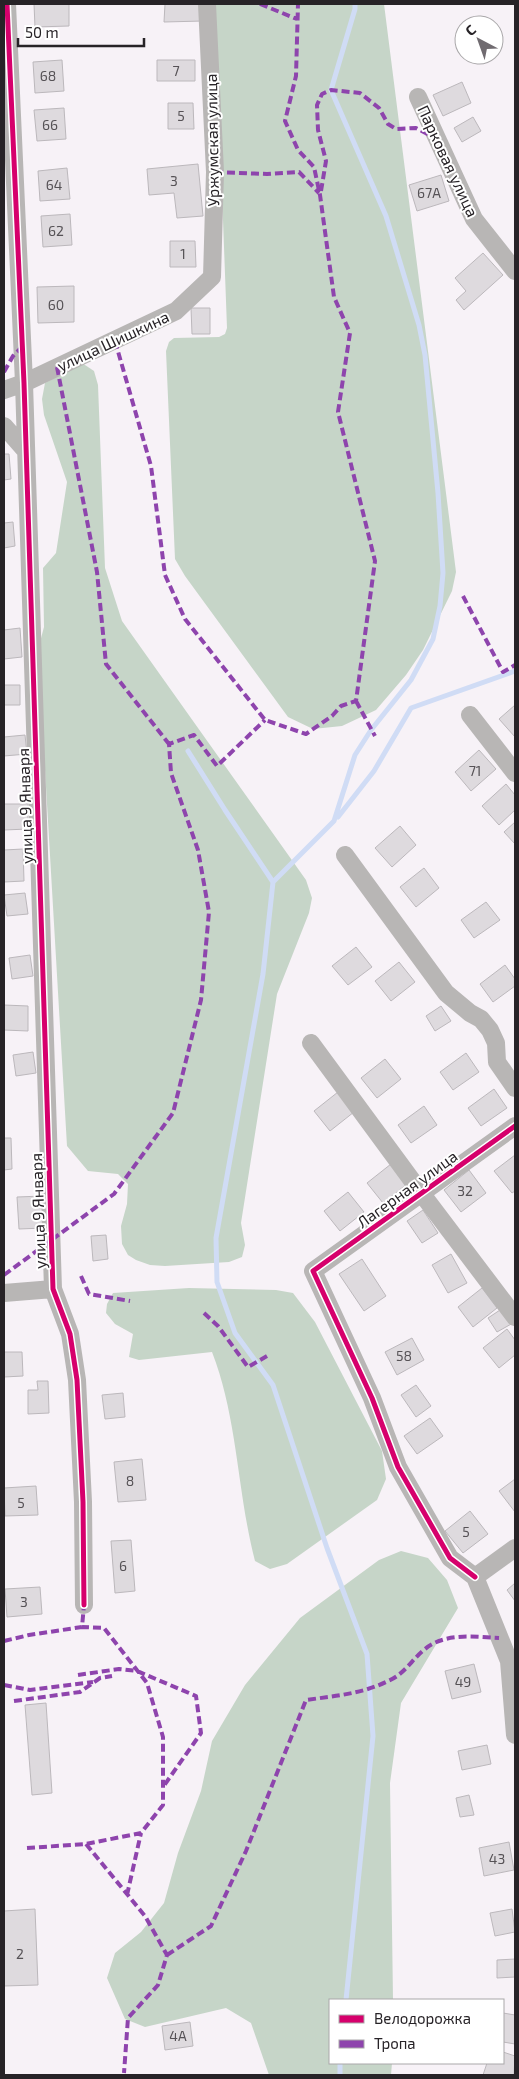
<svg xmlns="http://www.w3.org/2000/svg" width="519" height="2079" viewBox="0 0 519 2079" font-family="'Exo 2',sans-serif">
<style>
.forest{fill:#c6d5c8}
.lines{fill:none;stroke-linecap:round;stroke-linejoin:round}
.stream{stroke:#d0dcf5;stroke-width:5}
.building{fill:#dedade;stroke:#bcb8bc}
.minor{stroke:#b8b6b5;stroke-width:18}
.quiet{stroke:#8e44ad;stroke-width:4;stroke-dasharray:8 4;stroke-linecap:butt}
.cycleway-casing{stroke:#fff;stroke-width:8}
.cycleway{stroke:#d6006c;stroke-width:5}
.labels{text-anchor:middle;stroke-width:4;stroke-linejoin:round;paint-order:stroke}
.number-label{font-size:14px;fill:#565256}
.street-label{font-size:16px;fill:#272327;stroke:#fff}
</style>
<rect width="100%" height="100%" fill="#f7f2f7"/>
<!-- forest -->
<path class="forest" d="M215,4H384L456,572L452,591L423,650L406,675L376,710L342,726L313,729L288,717L185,576L175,559L166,351L169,342L174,338L219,337L225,334L227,328Z
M82,363L94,371L98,385L105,568L122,621L306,880L312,898L309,913L277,994L241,1223L245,1245L242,1257L229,1262L165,1266L150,1265L136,1260L128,1255L122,1244L121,1226L127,1204L128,1184L118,1174L88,1171L67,1146L39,667L40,642L44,627L43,568L56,553L67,482L44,415L42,399L45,383Z
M189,1288L276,1290L293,1293L315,1322L382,1451L386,1479L377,1500L287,1564L270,1569L255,1561C237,1492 238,1419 212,1352L139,1360L129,1357L133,1334L115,1324L106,1313L107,1304L113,1293Z
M401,1551L428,1558L447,1580L458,1608L401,1703L390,1783L393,2000H330V2063H392L391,2075H269L251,2023L226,2008L145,2027L125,2019L107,1978L115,1953L141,1932L164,1903L178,1853L201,1791L212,1741L245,1685L300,1618L379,1560Z"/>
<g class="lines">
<!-- stream -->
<path class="stream" d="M188,751L225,810L273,882
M338,817L374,771L411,708L515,671
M346,2000L373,1736L367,1654L327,1548L273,1385L235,1333L217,1282L216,1238L263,974L273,882L334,821L355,755L371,730L411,680L433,639L440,606L443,573L438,493L425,355L419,325L386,216L331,90L355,9V4
M340,2075V2063"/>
</g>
<!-- building -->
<path class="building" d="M34,4H69V26L35,27Z
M165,4H203V21L164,22Z
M62,60L64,91L35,93L33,62Z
M157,60H195V81H157Z
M462,82L471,103L443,116L433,95Z
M168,103H193L194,129H168Z
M64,108L66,139L37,141L34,110Z
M473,117L481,131L462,142L454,128Z
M198,164L203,216L177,218L174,193L149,195L147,169Z
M67,168L70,199L40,201L38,171Z
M441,175L449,201L417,211L409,185Z
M70,214L72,245L43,247L41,216Z
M170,241H195L196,267H170Z
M483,253L503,275L464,310L456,300L466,291L455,278Z
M74,286V322L38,323L37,287Z
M191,308H210V334H192Z
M4,454H9L11,479L4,480Z
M13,522L15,546L4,548V523Z
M20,628L22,657L4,659V630Z
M4,685H20V705H4Z
M515,705V737L499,719Z
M25,735L27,754L4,756V737Z
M479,750L496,769L471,791L455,772Z
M506,784L515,795V810L499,825L482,806Z
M4,804H28V829L4,830Z
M515,822V844L504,832Z
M400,826L416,845L392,867L375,848Z
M23,849L24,881L4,882V850Z
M424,868L439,888L416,907L400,887Z
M25,893L28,914L7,916L4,895Z
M486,902L500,920L474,938L461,920Z
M356,947L372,967L348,985L332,966Z
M30,955L33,976L12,979L9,958Z
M399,962L415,982L391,1001L375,981Z
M505,965L515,979V986L493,1002L480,984Z
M4,1005L28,1006V1031L4,1030Z
M441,1006L451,1021L435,1031L426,1016Z
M33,1052L36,1073L16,1076L13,1055Z
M466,1053L479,1072L453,1090L440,1072Z
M385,1059L401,1079L377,1098L361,1078Z
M494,1089L507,1108L481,1126L468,1108Z
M338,1092L354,1112L330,1131L314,1111Z
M424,1106L437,1125L411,1143L398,1125Z
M4,1138H11L12,1169L4,1170Z
M515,1155V1191L512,1193L494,1171Z
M391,1164L407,1184L383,1203L367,1183Z
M469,1170L486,1193L461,1212L444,1190Z
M348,1192L364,1212L340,1231L324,1211Z
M43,1196L44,1228L19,1229L17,1197Z
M423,1210L438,1233L422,1243L407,1221Z
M106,1235L108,1259L93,1261L91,1236Z
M451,1254L467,1283L448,1293L432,1265Z
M362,1259L386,1296L364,1311L339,1274Z
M482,1288L497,1308L473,1327L458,1307Z
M503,1308L513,1323L497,1332L488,1318Z
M507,1329L515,1340V1355L499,1368L483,1348Z
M412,1338L424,1360L397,1375L385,1352Z
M4,1352H22L23,1376L4,1377Z
M37,1381H48L49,1413L28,1414V1390H38Z
M416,1385L431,1406L416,1417L401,1395Z
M123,1393L125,1417L105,1419L102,1395Z
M430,1418L443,1436L417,1454L404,1436Z
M142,1459L146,1500L118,1502L114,1462Z
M515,1479V1512L499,1491Z
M36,1486L38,1515L5,1516L4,1488Z
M470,1511L488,1534L463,1553L445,1531Z
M131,1540L135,1591L115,1593L111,1541Z
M515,1583V1601L507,1590Z
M40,1587L42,1614L7,1617L5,1589Z
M474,1664L481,1692L452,1699L445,1671Z
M46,1703L52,1793L32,1795L25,1705Z
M487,1745L491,1764L462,1770L458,1751Z
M469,1795L474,1815L460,1817L456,1798Z
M509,1842L514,1870L484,1876L479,1848Z
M35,1909L38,1985L4,1986V1911Z
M512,1909L515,1932L495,1936L490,1913Z
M515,1959V1977L497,1978V1960Z
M503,2013L515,2015V2044L503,2042Z
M190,2022L193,2046L165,2050L162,2026Z
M503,2052L515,2056L514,2075H483L487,2063H503Z"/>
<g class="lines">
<!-- minor -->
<path class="minor" d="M7,4L24,383L53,1289L70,1334L77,1380L83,1502L84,1605
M418,97L474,219L515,271
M4,390L24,383L176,311L212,277L215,172L207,4
M4,426L26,451
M470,715L515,773
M345,855L446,993L470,1013L481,1019L490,1030L496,1043L497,1062L515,1088
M311,1043L422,1194L515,1317
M4,1293L53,1289
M475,1577L450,1558L398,1467L372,1398L313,1271L515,1126
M475,1577L509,1661L515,1670
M475,1577L515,1548
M509,1661L515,1735"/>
<!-- quiet -->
<path class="quiet" d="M260,4L297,19
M215,172L267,174L299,172L319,193
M321,191L326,161L318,130L317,105L322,94L331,90L360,93L379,108L388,124L396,129L416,128L437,139
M115,341L151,466L165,575L185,619L265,720L306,734L332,716L341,706L356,701L375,561L338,412L350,333L334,297L320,195L314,167L298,150L285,121L296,76L298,4
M57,367L97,572L106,664L169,744
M4,372L13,356L22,347
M463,596L503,672L515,665
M356,701L375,736
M4,1275L114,1194L173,1113L201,1000L209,912L198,850L171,773L169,744L194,735L217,766L265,720
M81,1276L89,1294L130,1301
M204,1313L218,1326L248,1367L267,1356
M4,1641L29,1635L82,1627L84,1605
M78,1675L119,1669L137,1671L196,1696L201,1733L163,1787
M4,1685L30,1690L93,1682
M14,1701L80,1692L100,1678L112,1676
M86,1844L145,1916L167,1955L158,1985L128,2018L124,2073
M27,1848L86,1844L141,1833L163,1805V1737L147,1683L104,1628L82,1627
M127,1895L141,1833
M167,1955L211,1926L246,1851L306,1700C334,1696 362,1694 388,1681C405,1674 412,1659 425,1649C446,1632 475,1637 499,1638"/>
<defs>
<path id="cycleway" d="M7,4L24,383L53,1289L70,1334L77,1380L83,1502L84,1605
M475,1577L450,1558L398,1467L372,1398L313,1271L515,1126"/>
</defs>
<!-- cycleway casing -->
<use href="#cycleway" class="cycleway-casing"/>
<!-- cycleway -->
<use href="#cycleway" class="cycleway"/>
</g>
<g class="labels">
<!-- number labels -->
<g class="number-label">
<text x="176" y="76">7</text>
<text x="48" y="81">68</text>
<text x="181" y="121">5</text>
<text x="50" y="130">66</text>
<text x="174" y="186">3</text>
<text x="54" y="190">64</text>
<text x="429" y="198">67А</text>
<text x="56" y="236">62</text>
<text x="183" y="259">1</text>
<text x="56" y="310">60</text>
<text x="475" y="776">71</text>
<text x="465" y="1196">32</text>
<text x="404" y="1361">58</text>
<text x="130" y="1486">8</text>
<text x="21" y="1508">5</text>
<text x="466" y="1537">5</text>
<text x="123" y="1571">6</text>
<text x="24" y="1607">3</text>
<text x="463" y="1687">49</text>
<text x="497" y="1864">43</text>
<text x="20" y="1959">2</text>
<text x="178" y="2041">4А</text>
</g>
<!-- street labels -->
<g class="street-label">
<text transform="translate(212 140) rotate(-91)" y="6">Уржумская улица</text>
<text transform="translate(448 161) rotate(65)" y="6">Парковая улица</text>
<text transform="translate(113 341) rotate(-25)" y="6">улица Шишкина</text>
<text transform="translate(25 806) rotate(-92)" y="6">улица 9 Января</text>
<text transform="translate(407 1189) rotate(-36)" y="6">Лагерная улица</text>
<text transform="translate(38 1211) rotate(-92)" y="6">улица 9 Января</text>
</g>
</g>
<!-- border -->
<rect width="519" height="2079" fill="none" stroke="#272327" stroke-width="10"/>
<!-- legend -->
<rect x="329" y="1999" width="175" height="65" fill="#ffffff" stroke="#a9a7a9"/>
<rect x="339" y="2015" width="25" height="8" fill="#d6006c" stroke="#a9a7a9"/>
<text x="374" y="2024" font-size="15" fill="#272327">Велодорожка</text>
<rect x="339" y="2040" width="25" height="8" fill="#8e44ad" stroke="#a9a7a9"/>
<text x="374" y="2049" font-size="15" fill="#272327">Тропа</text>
<!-- north arrow -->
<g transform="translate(479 40) rotate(319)"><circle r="24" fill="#ffffff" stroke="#a9a7a9"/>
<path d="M0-4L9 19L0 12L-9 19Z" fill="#706b70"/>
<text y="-8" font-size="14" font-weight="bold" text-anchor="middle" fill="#272327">С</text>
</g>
<!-- scale -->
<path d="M18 38v8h126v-8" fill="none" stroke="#272327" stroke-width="2.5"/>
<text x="25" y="38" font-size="15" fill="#272327" stroke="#ffffff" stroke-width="4" paint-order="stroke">50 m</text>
</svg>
